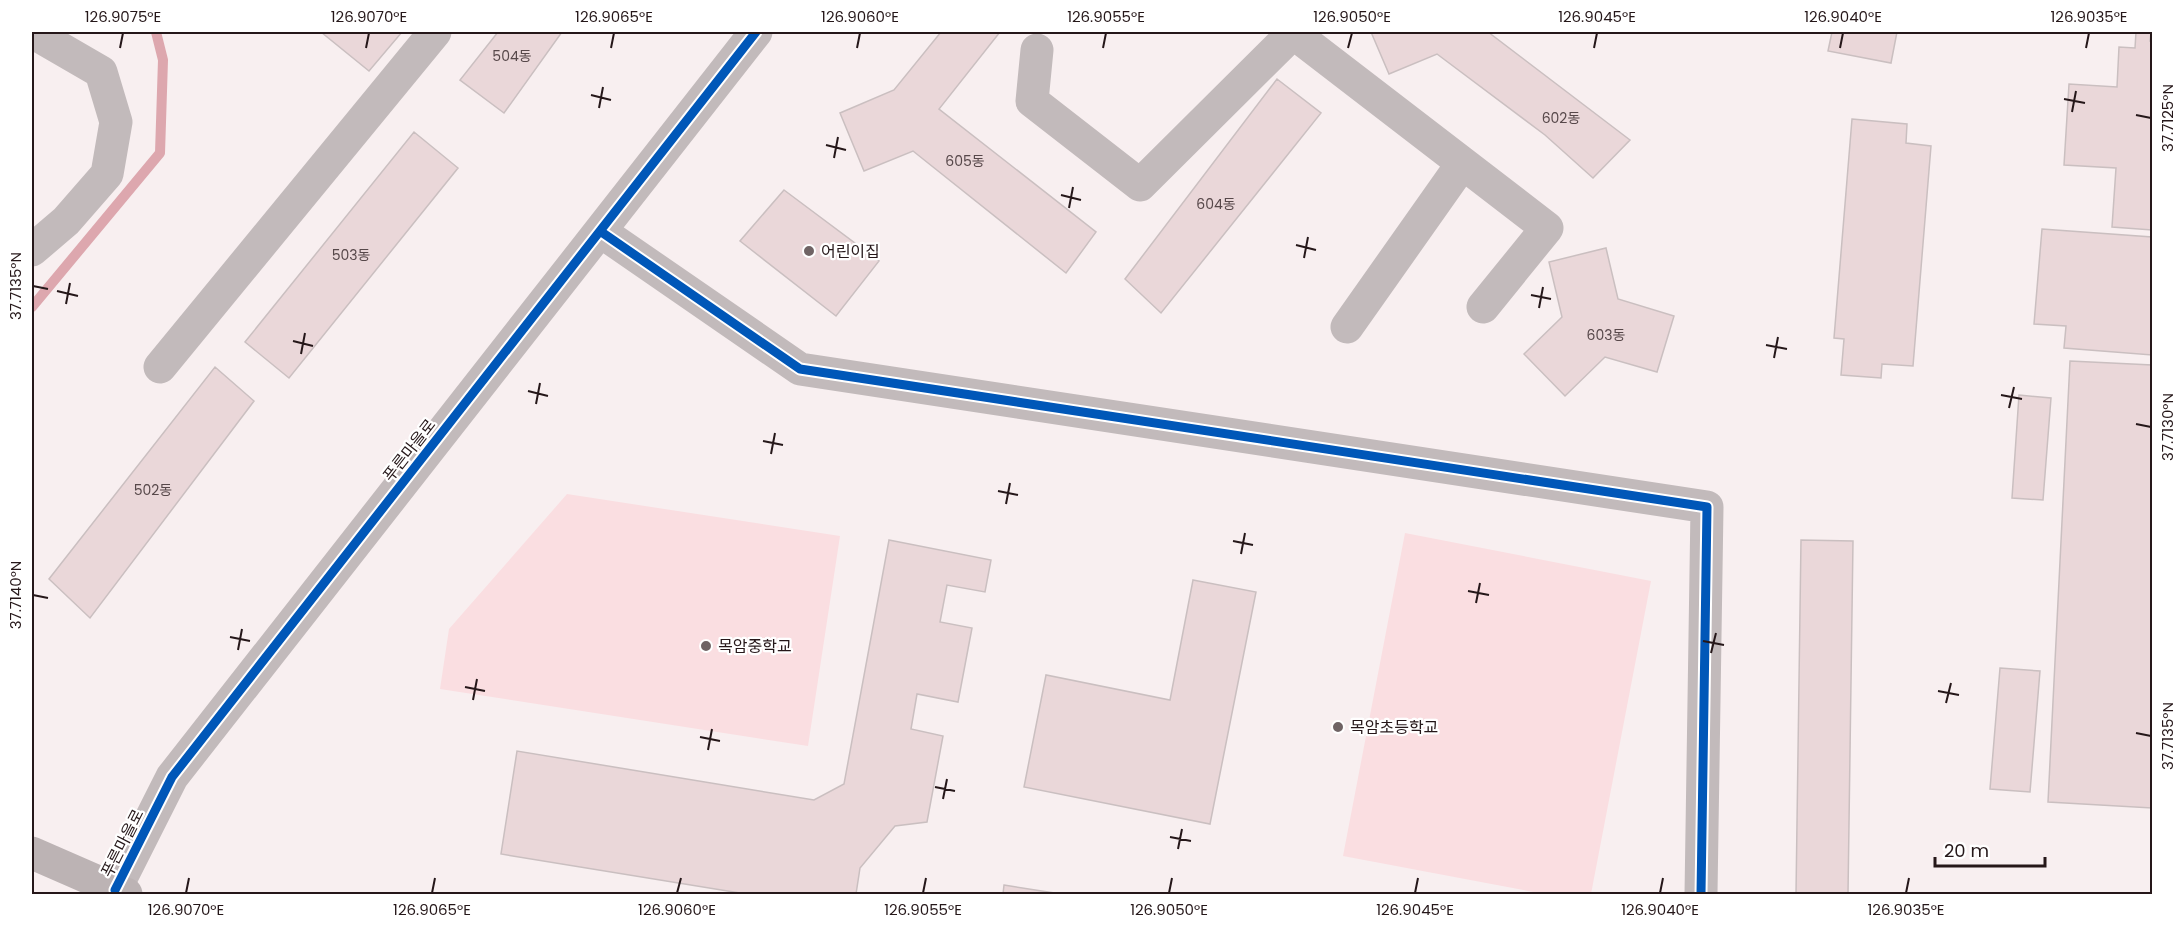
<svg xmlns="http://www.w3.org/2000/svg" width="2184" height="926" viewBox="0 0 2184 926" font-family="Poppins,'Noto Sans KR',sans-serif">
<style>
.green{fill:#fadee1}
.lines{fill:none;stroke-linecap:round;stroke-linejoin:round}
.stream{stroke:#dda7ae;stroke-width:10}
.building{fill:#ead7d9;stroke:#cabfc0;stroke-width:1.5}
.minor{stroke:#c2babb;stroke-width:33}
.major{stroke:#bcb3b4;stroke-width:33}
.cycleway-casing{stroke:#fff;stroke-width:13}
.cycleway{stroke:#0057b8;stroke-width:9}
.ticks{fill:none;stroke:#251719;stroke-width:2}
.poi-dot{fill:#6f6364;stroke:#fff;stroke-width:2}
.labels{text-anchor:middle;stroke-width:4.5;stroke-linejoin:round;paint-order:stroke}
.number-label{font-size:14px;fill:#57484a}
.poi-label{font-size:16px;fill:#251719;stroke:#fff;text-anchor:start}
.street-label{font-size:16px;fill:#251719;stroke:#fff}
.neatline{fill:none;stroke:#251719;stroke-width:2}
.ticks-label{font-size:15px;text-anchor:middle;fill:#251719}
</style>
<rect width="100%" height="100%" fill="#f8eff0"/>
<!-- green -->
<path class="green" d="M567,494L840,536L808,746L440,689L449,629Z
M1405,533L1651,581L1591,894H1544L1343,856Z"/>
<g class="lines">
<!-- stream -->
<path class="stream" d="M32,307L160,153L163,60L156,32"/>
</g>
<!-- building -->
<path class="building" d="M321,32H402L369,71Z
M498,32H562L504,113L460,80Z
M941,32H1000L939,109L1096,232L1066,273L913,151L864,171L840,113L894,90Z
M1371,32H1488L1630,140L1593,178L1545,135L1437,54L1389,74Z
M1832,32H1897L1891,63L1828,51Z
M2136,32H2151L2150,41H2152V230L2112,227L2116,168L2064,165L2069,84L2117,87L2119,47L2135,48Z
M1277,79L1321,113L1161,313L1125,279Z
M1852,119L1907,124L1906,143L1931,146L1913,366L1882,364L1881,378L1841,375L1844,339L1834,338Z
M414,132L458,168L289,378L245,342Z
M784,190L879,261L836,316L740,241Z
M2042,229L2152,237V355L2064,348L2066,326L2034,324Z
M1606,248L1618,299L1674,316L1657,372L1605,357L1565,396L1524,354L1562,317L1549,262Z
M2070,361L2152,365V808L2048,802Z
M215,367L254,401L90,618L49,579Z
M2019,395L2051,398L2043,500L2012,498Z
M889,540L991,560L985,592L947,585L940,622L972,628L958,702L917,694L911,729L943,736L927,822L895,826L860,868L856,894H746L501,854L517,751L814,800L844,784Z
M1801,540L1853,541L1848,894H1796Z
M1193,580L1256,592L1210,824L1024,787L1046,675L1170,700Z
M2000,668L2040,671L2030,792L1990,789Z
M1004,885L1061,894H1003Z"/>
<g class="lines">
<!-- minor -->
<path class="minor" d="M1292,32L1547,228L1483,307
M1037,50L1032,101L1140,185L1294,32
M600,231L800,369L1707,507L1701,894
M32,250L66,221L107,174L116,122L101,72L32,32
M1347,327L1462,164
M160,367L435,32
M115,890L172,777L756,32"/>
<!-- major -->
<path class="major" d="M32,853L126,894"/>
<defs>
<path id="cycleway" d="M600,231L800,369L1707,507L1701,894
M115,890L172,777L756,32"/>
</defs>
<!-- cycleway casing -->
<use href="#cycleway" class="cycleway-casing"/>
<!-- cycleway -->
<use href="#cycleway" class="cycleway"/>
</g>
<!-- ticks -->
<path class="ticks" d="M120,48L123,33M366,48L369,33M611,48L614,33M857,48L860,33M1103,48L1106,33M1348,48L1352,33M1594,48L1597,33M1840,48L1843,33M2086,48L2089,33M591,95L611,100M2064,99L2085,103M599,108L603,87M2072,112L2076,91M2136,115L2151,118M826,145L846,150M834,158L838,137M1061,195L1081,200M1069,208L1073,187M1296,245L1316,250M1304,258L1308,237M33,286L48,289M57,291L78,296M1531,295L1551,299M66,304L70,283M1539,308L1543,287M293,341L313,346M1766,345L1787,349M301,354L305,333M1774,358L1778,337M528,391L548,396M2001,395L2022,399M536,404L540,383M2009,408L2014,387M2136,424L2151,427M763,441L783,445M771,454L775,433M998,491L1018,495M1006,504L1010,483M1233,541L1253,545M1241,554L1245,533M1468,591L1489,595M33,595L48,598M1476,603L1480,583M230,637L250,641M1703,641L1724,645M238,650L242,629M1711,653L1716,633M465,687L485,691M1938,691L1959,695M473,700L477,679M1946,703L1951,683M2136,733L2151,736M700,737L720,741M708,750L712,729M935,787L955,791M943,799L947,779M1170,837L1191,841M1178,849L1182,829M186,893L189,878M432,893L435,878M677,893L681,878M923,893L926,878M1169,893L1172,878M1415,893L1418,878M1660,893L1663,878M1906,893L1909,878"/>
<!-- markers -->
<g class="poi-dot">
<circle cx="809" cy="251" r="6"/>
<circle cx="706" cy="646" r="6"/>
<circle cx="1338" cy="727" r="6"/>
</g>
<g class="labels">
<!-- number labels -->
<g class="number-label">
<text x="512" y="61">504동</text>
<text x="1561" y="123">602동</text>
<text x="965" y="166">605동</text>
<text x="1216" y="209">604동</text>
<text x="351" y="260">503동</text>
<text x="1606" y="340">603동</text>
<text x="153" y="495">502동</text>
</g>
<!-- poi labels -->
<g class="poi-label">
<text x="821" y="257">어린이집</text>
<text x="718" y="652">목암중학교</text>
<text x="1350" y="733">목암초등학교</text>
</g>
<!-- street labels -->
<g class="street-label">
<text transform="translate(409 450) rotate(-52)" y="6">푸른마을로</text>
<text transform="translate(122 843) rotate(-63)" y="6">푸른마을로</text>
</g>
</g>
<!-- border -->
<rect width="2184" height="926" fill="none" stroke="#ffffff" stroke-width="66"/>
<!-- scale -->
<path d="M1935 857v9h110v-9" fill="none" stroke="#251719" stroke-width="3"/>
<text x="1944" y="857" font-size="18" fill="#251719" stroke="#ffffff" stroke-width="4.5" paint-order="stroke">20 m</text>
<rect x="33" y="33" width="2118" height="860" class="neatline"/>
<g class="ticks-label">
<text x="123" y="22">126.9075°E</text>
<text x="369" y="22">126.9070°E</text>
<text x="614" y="22">126.9065°E</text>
<text x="860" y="22">126.9060°E</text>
<text x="1106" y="22">126.9055°E</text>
<text x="1352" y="22">126.9050°E</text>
<text x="1597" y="22">126.9045°E</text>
<text x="1843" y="22">126.9040°E</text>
<text x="2089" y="22">126.9035°E</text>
<text transform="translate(2168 118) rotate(-90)" y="5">37.7125°N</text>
<text transform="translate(16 286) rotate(-90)" y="5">37.7135°N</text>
<text transform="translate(2168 427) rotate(-90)" y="5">37.7130°N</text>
<text transform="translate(16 595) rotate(-90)" y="5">37.7140°N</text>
<text transform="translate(2168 736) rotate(-90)" y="5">37.7135°N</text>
<text x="186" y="915">126.9070°E</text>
<text x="432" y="915">126.9065°E</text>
<text x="677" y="915">126.9060°E</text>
<text x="923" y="915">126.9055°E</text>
<text x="1169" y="915">126.9050°E</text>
<text x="1415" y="915">126.9045°E</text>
<text x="1660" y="915">126.9040°E</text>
<text x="1906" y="915">126.9035°E</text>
</g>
</svg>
